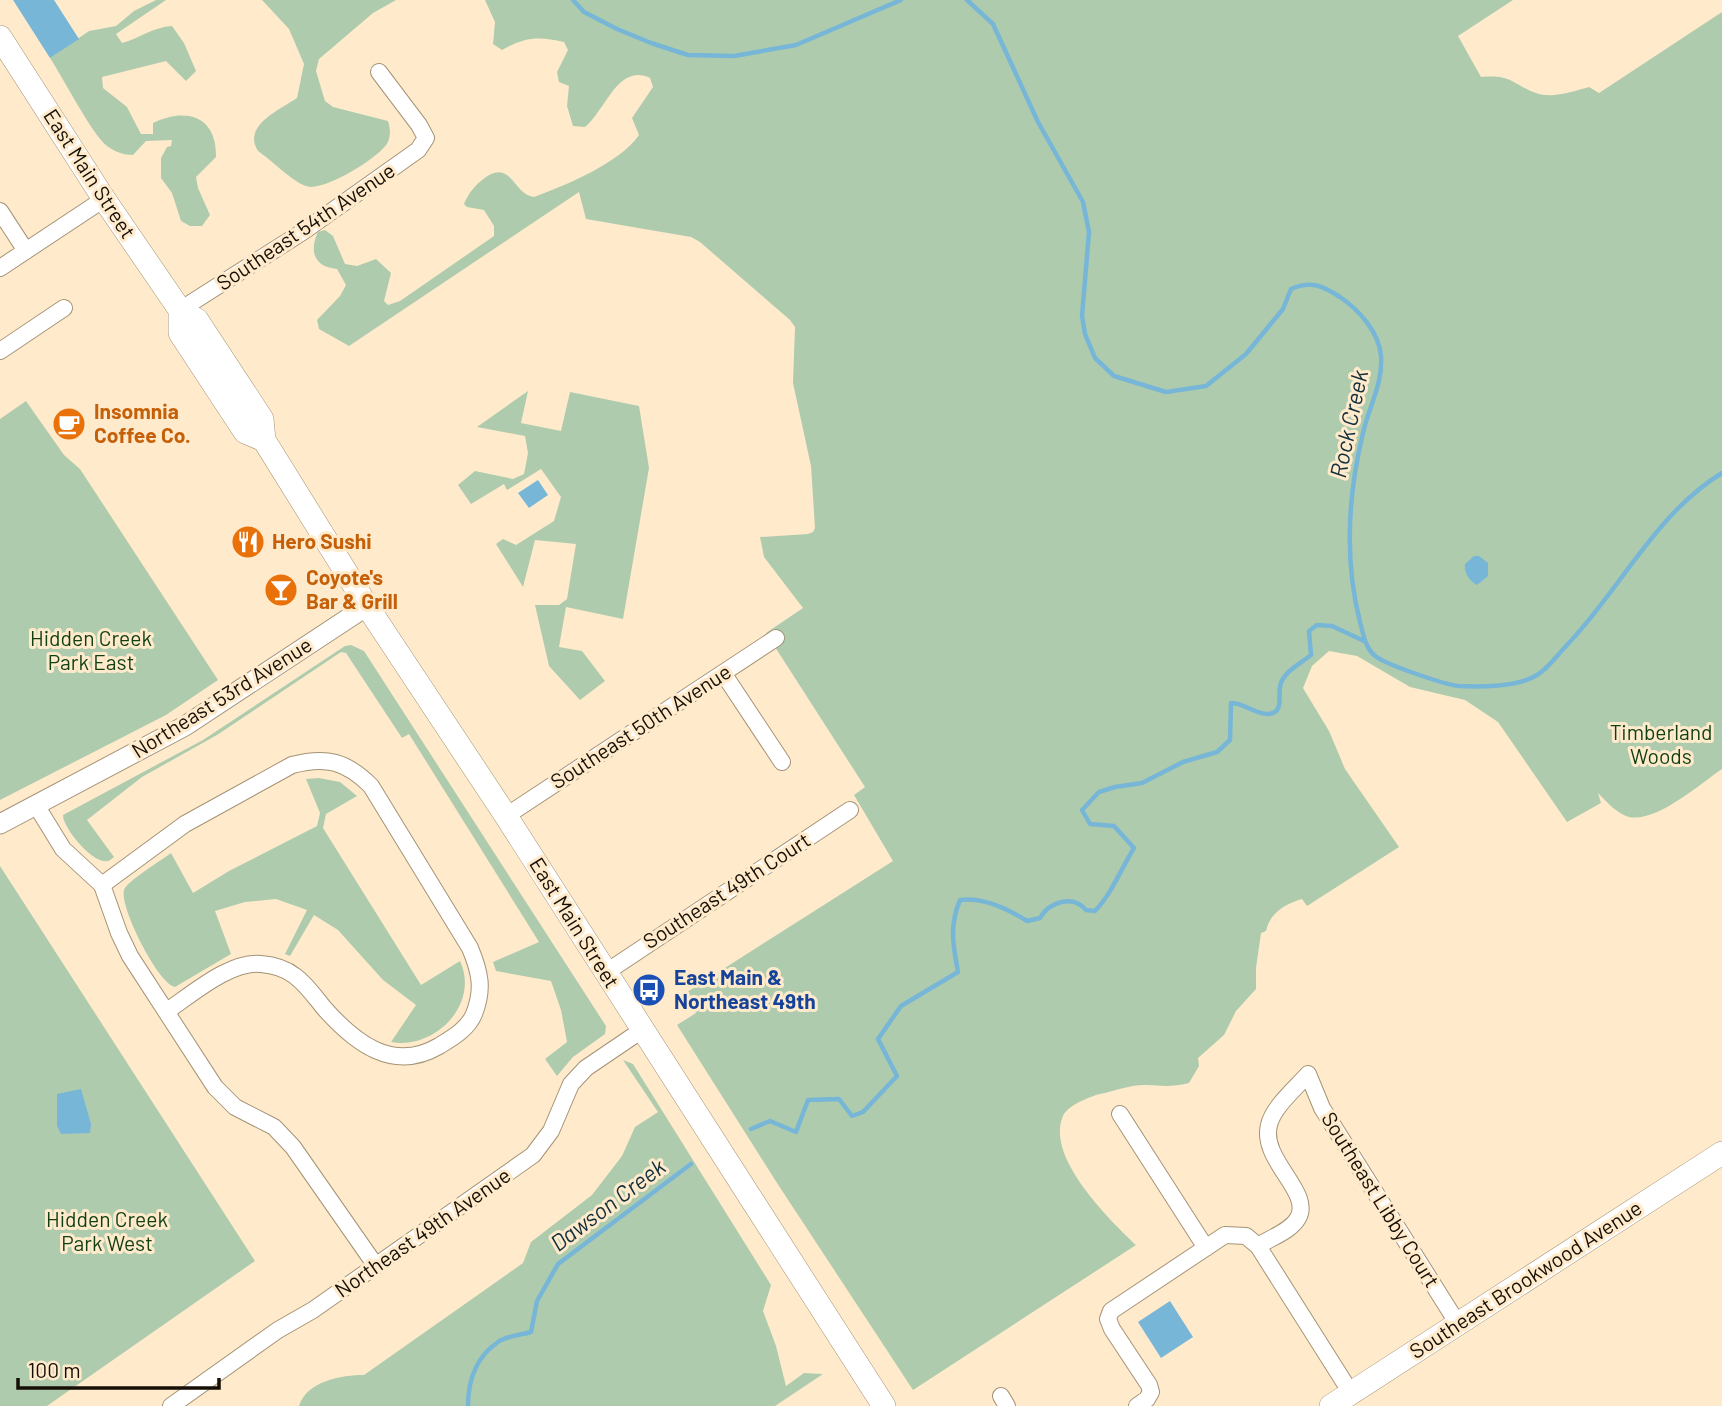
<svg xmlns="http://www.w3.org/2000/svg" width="1722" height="1406" viewBox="0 0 1722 1406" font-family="Barlow,sans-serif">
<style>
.green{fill:#aeccad}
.water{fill:#77b6d7}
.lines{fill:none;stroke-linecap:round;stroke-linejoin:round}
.stream{stroke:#77b6d7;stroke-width:4.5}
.minor-casing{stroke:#a59376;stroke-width:18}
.tertiary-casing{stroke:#a59376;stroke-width:21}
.secondary-casing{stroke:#a59376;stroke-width:24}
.minor{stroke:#fff;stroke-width:16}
.tertiary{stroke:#fff;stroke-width:19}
.secondary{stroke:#fff;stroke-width:23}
.labels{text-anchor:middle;stroke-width:6;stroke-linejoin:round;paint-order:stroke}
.street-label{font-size:21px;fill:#160f05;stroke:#ffebcc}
.food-label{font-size:21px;font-weight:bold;fill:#c56008;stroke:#ffebcc;text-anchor:start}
.park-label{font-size:21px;fill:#0f3f13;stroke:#ffebcc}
.transit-label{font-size:21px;font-weight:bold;fill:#164399;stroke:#ffebcc;text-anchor:start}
.water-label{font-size:23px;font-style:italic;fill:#112e3d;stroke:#ffebcc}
</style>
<rect width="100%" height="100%" fill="#ffebcc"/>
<!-- green -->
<path class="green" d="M156,0H166L116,34L122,43C140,38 153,27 172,26L184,43L196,71L186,81L166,61L102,77L103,88L127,107L141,134H153V123C186,107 217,116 216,157L196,177L198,188L210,215L202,226H190L181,221L172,193L161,178V158L167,147L171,146L172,140L146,141L133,155C124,155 115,152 107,146C93,136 62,76 50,58L89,31L116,26L134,11Z
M262,0H396L373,13L319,59L316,71L325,101L333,107L388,121C390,128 391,134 388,142C381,157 322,193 306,186C293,182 270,159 258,151C242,126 279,110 297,98L304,64L289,29Z
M485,0H1513L1458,36L1481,77C1514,74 1513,86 1539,94C1554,98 1575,91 1589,87L1599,93L1722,12V769C1700,784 1656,823 1629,817C1616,813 1607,802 1598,793L1601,803L1567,822L1498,722L1465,700L1410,687L1357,656L1329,651L1312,666L1303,688L1329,731L1345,769L1399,847L1307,906L1302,899C1285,904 1270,913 1266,931L1261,933L1256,968V989L1236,1011L1224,1035L1198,1058L1199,1066L1189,1083C1173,1087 1163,1086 1147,1085C1132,1084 1114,1091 1100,1094C1089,1097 1068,1105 1063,1116C1045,1157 1110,1220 1136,1245L913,1390L777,1183L677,1025L696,1013L684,994L893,861L854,795L865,787L766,633L803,608L764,557L760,537L808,534L813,532L815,528L811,466L793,383L795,327L790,320L700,242L691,237L586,219L579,192L349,346L319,329L317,320L340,296L346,285L337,269C314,267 309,251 318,232L325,230L333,236L345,264L357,266L376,259L391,273L384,301L388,305L400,301L494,236V226L484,210L467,207L464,204C469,192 476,184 486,177C512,160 513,194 534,197C564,186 620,163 639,135L632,118L653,87L650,78C618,63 606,110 585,127L573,126L567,106L569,86L559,82L557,72L568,50L564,42C538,36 525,37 502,50L493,44L495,22Z
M528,391L521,423L561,431L570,392L639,406L649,468L623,619L566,607L559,647L582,651L605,681L580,700L549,666L535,605H559L567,599L576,544L535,540L523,587L496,544L503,539L516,545L554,521L561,497L541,469L507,490L504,484L471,504L458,485L475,471L513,479L524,474L528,453L525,436L477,427Z
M26,401L64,455L80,469L218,680L166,715L0,800V419Z
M351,645L364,651L606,1026L605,1034L573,1057L557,1076L545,1059L567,1042L561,1010L551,981L496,971L493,962L539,942L409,734L402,738L346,653L341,652L217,735L142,777L87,820L114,857C110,860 109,862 104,861C90,860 63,828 63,815L203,740L345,646Z
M319,778L340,782L357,796L326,814L323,828L421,985L460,961C480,1004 435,1050 391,1042L416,1005L383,980L338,930L314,915L290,956L285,954L307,910L276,899L245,902L215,911L231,954L175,987C159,985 119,907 124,890C127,881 162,860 171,853L193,893L229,871L317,826L320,813L306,779Z
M0,866L255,1261L47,1406H0Z
M623,1060L633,1064L771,1285L763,1311L776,1346L786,1386L804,1373L823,1374L775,1406H299C307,1381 341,1375 364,1375L523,1263L531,1242L592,1195L622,1156L635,1127L658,1112Z"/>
<!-- water -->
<path class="water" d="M13,0H54L79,39L50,58Z
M538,480L548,495L529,508L518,493Z
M1474,556H1479L1488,563V576L1477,585C1469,581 1464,573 1465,564Z
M81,1089L91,1124L90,1133L61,1134L57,1126V1094Z
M1170,1301L1193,1337L1161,1358L1138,1322Z"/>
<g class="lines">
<!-- stream -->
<path class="stream" d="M573,0L584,12L617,29L651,43L688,55L734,56L796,45L901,0
M967,0L993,24L1038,122L1083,202L1089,232L1082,316L1085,334L1095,358L1114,376L1166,392L1206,386L1246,354L1283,309L1291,289C1311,280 1323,286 1340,297C1359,310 1379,332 1381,356C1383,384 1369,406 1363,433C1348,495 1344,559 1360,622C1363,633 1365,647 1374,655C1383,664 1446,685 1459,686C1480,687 1518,687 1537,675C1548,669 1558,654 1567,645C1620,590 1655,514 1722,473
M751,1129L770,1121L796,1132L808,1100L839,1099L852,1116L863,1112L897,1076L878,1039L901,1006L958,972C953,945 949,926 960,900C983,897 1008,909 1027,921L1040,918C1049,902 1073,894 1086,910L1095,911C1112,893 1121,869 1134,848L1114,826L1090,824L1082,810L1099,792L1115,787L1142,783L1183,762L1217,752L1230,740L1231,703C1245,703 1254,714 1268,714C1284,713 1278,697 1280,687C1282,672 1300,664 1311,655L1309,631L1317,625L1332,626L1364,641
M468,1406C468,1380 476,1357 498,1342C506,1336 521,1335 531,1332L537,1301L558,1264L691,1164"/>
<defs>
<path id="minor" d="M0,211L26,251
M0,268L104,199
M180,310L304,231L418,150L426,138L419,125L379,72
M0,351L64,308
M723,673L782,762
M36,805L63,849L102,885L119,933L130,956L215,1087L235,1107L274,1127L293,1147L376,1266
M506,816L776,638
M102,885L185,824L292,765C326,756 346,761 371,786L470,948C480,972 484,989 474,1014C468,1029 452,1038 439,1046C393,1073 355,1043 324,1008C315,997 307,985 295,976C285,968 273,965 261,964C231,960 191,995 167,1011
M605,973L850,810
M1120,1114L1206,1248
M1258,1246C1270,1238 1291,1231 1298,1218C1313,1192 1260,1160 1269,1125C1273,1107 1296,1088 1308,1074L1322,1108L1458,1324
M1001,1396L1007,1406
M171,1406L278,1330L313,1310L533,1155L551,1131L571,1084L586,1068L642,1030
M1137,1406L1147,1399L1151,1392L1149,1385L1112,1329L1108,1319L1111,1311L1225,1235L1246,1236L1258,1246L1351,1393"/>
<path id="tertiary" d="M0,824L185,726L367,606"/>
<path id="secondary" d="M0,37L104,199L180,310L197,320L262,419L264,440L367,606L506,816L884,1406
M180,310V333L245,432L264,440
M1331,1406L1722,1153"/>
</defs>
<!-- minor casing -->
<use href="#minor" class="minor-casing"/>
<!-- tertiary casing -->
<use href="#tertiary" class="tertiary-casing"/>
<!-- secondary casing -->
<use href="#secondary" class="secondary-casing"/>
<!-- minor -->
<use href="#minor" class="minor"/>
<!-- tertiary -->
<use href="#tertiary" class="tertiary"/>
<!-- secondary -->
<use href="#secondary" class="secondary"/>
</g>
<!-- icons -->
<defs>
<symbol id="cafe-disc" viewBox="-11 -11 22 22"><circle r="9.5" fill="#e8710a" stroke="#ffebcc"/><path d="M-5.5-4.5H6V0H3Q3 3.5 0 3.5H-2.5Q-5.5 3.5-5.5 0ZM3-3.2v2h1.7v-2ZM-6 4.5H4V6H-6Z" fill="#fff"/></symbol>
<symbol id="restaurant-disc" viewBox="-11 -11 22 22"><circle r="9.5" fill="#e8710a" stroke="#ffebcc"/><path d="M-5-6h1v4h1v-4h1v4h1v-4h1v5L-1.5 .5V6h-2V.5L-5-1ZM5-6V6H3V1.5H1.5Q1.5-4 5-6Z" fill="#fff"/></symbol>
<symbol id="bar-disc" viewBox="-11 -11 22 22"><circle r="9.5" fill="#e8710a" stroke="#ffebcc"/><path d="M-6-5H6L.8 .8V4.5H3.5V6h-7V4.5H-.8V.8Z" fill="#fff"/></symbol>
<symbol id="bus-disc" viewBox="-11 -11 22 22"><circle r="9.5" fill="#1a4fb4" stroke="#ffebcc"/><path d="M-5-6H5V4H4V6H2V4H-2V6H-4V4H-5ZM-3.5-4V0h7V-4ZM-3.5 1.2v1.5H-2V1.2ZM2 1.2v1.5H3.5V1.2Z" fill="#fff"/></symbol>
</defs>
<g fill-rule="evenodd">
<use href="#cafe-disc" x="50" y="405" width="38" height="38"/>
<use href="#restaurant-disc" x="229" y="523" width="38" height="38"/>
<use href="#bar-disc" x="262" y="571" width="38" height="38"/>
<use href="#bus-disc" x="630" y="971" width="38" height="38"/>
</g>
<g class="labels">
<!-- street labels -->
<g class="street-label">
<text transform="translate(89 174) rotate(57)" y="7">East Main Street</text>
<text transform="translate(306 227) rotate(-34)" y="7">Southeast 54th Avenue</text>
<text transform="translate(222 698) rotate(-32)" y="7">Northeast 53rd Avenue</text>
<text transform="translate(641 727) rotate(-33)" y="7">Southeast 50th Avenue</text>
<text transform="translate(727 891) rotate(-33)" y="7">Southeast 49th Court</text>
<text transform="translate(574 923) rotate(58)" y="7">East Main Street</text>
<text transform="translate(1380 1200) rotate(58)" y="7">Southeast Libby Court</text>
<text transform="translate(423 1233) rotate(-35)" y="7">Northeast 49th Avenue</text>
<text transform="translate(1526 1280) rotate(-33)" y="7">Southeast Brookwood Avenue</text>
</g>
<!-- food labels -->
<g class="food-label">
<text x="94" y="419">Insomnia<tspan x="94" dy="24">Coffee Co.</tspan></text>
<text x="272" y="549">Hero Sushi</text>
<text x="306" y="585">Coyote's<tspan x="306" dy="24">Bar &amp; Grill</tspan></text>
</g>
<!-- park labels -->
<g class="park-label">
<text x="91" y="646">Hidden Creek<tspan x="91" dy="24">Park East</tspan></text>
<text x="1661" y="740">Timberland<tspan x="1661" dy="24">Woods</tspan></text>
<text x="107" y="1227">Hidden Creek<tspan x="107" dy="24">Park West</tspan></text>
</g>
<!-- transit labels -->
<g class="transit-label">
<text x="674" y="985">East Main &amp;<tspan x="674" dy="24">Northeast 49th</tspan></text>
</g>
<!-- water labels -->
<g class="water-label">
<text transform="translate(1349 424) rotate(-78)" y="8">Rock Creek</text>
<text transform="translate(608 1205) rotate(-37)" y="8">Dawson Creek</text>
</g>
</g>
<!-- scale -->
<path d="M18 1378v10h201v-10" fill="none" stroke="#160f05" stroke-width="3.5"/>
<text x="28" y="1378" font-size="21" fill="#160f05" stroke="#ffebcc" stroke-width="5" paint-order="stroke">100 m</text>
</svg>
